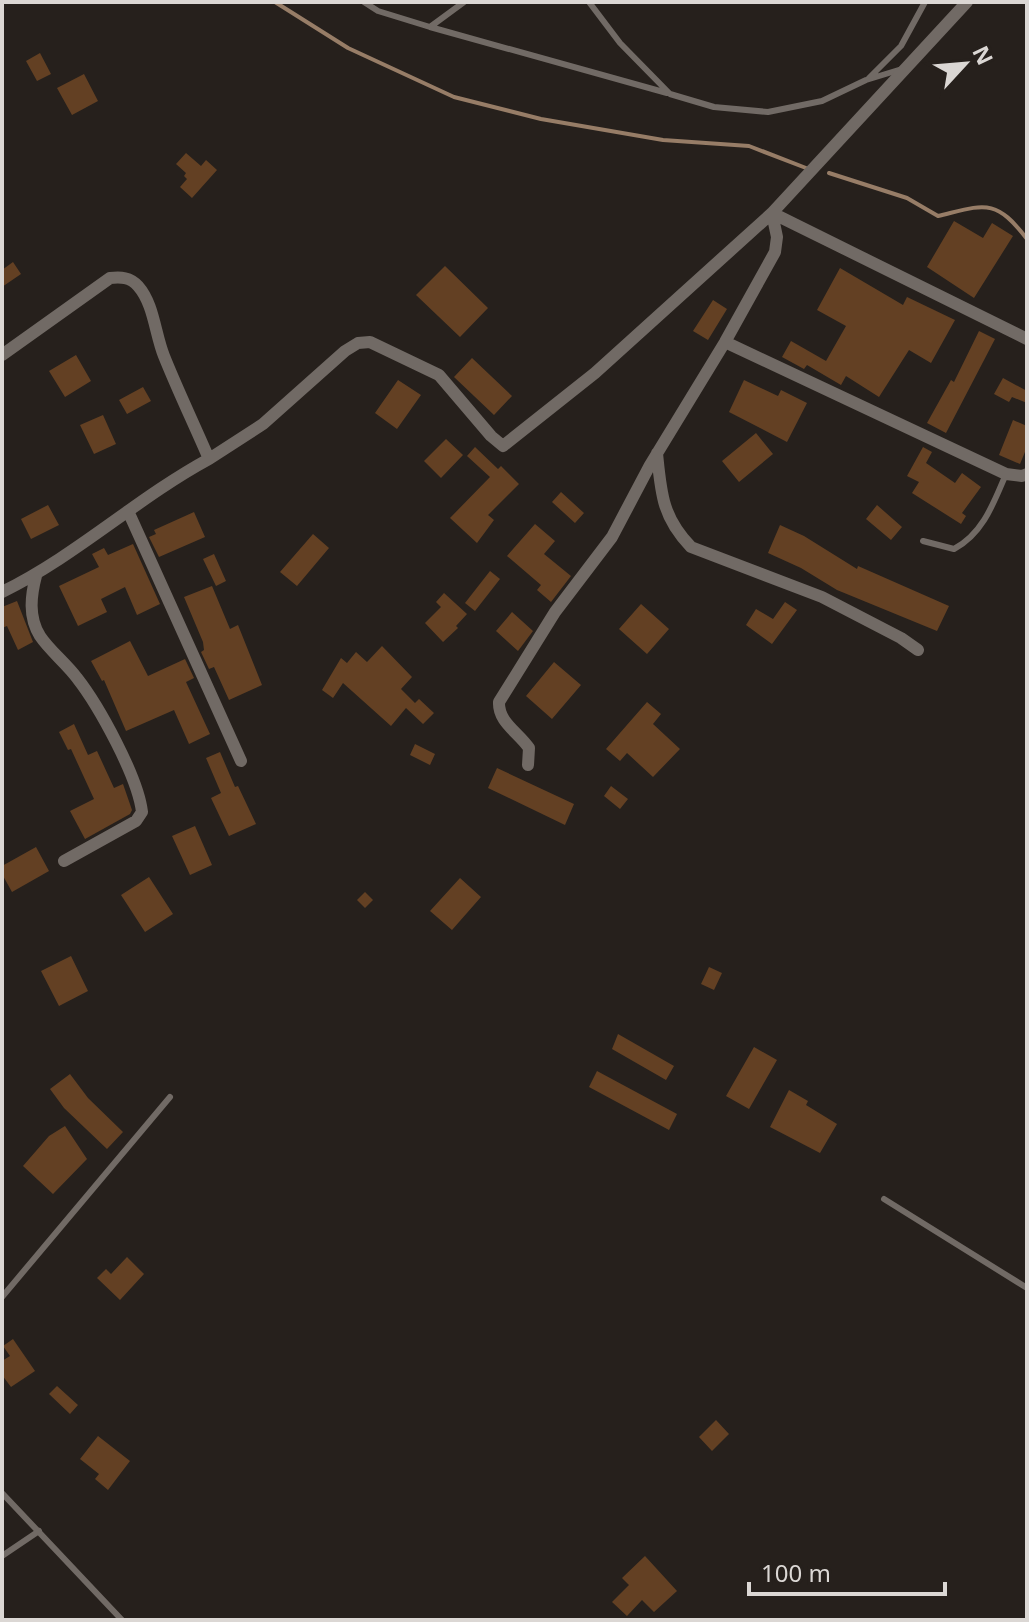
<svg xmlns="http://www.w3.org/2000/svg" width="1029" height="1622" viewBox="0 0 1029 1622" font-family="'Noto Sans',sans-serif">
<style>
.lines{fill:none;stroke-linecap:round;stroke-linejoin:round}
.stream{stroke:#977d67;stroke-width:4}
.building{fill:#634023}
.lane{stroke:#716a65;stroke-width:6}
.street{stroke:#716a65;stroke-width:12}
</style>
<rect width="100%" height="100%" fill="#26201c"/>
<g class="lines">
<!-- stream -->
<path class="stream" d="M275,2L348,48L454,97L541,119L663,140L749,146L806,168
M829,173L907,198L938,216C984,205 995,197 1027,239"/>
</g>
<!-- building -->
<path class="building" d="M40,53L51,74L37,81L26,61Z
M84,74L98,101L72,115L57,88Z
M186,153L201,166L206,160L217,170L192,198L180,187L187,179L184,176L186,173L176,164Z
M954,221L983,238L992,223L1013,236L974,298L927,267Z
M13,262L21,274L2,287V270Z
M445,266L488,308L460,337L416,295Z
M840,268L903,305L907,297L955,320L931,363L909,350L879,397L846,376L841,385L807,365L804,369L782,357L791,341L826,361L846,326L817,310Z
M713,300L727,309L708,340L693,331Z
M979,331L995,339L946,433L927,423L951,380L954,382Z
M76,355L91,381L65,397L49,371Z
M472,358L512,396L494,415L454,377Z
M1003,378L1027,391V403L1012,397L1009,402L994,394Z
M398,380L421,395L397,429L375,413Z
M744,380L778,396L781,390L807,403L787,442L729,412Z
M143,387L151,401L127,414L119,400Z
M103,415L116,444L94,454L80,425Z
M1013,420L1027,426V447L1020,464L999,455Z
M756,433L773,454L739,482L722,461Z
M446,439L463,455L441,478L424,461Z
M475,447L498,469L501,466L519,484L488,515L494,520L477,543L450,518L490,477L467,456Z
M923,447L932,452L926,463L955,483L962,473L981,487L962,513L966,516L961,524L912,493L919,482L907,476Z
M561,492L584,513L575,523L552,502Z
M48,505L59,525L31,539L21,519Z
M877,505L902,527L891,540L866,519Z
M194,512L205,537L159,557L149,537L156,534L154,530Z
M535,524L555,541L544,554L571,576L551,602L537,590L541,585L507,556Z
M780,525L804,536L857,569L858,566L949,606L937,631L837,590L801,568L768,553Z
M313,534L329,548L297,586L280,572Z
M133,544L160,604L137,615L125,587L101,599L107,612L78,626L59,586L99,567L92,554L104,548L108,555Z
M214,554L226,581L216,586L203,559Z
M490,571L500,579L475,611L465,603Z
M212,586L230,629L238,625L262,685L229,700L214,667L209,669L201,652L204,650L203,642L184,597Z
M444,593L467,614L456,626L458,628L443,642L425,623L441,607L436,602Z
M17,601L33,642L18,650L7,626L2,628V607Z
M785,602L797,610L772,644L746,625L756,609L773,619Z
M641,604L669,629L647,654L619,629Z
M512,612L533,631L518,651L496,631Z
M130,641L148,676L185,659L194,678L186,682L210,734L189,744L174,710L126,731L104,680L102,681L91,661Z
M382,646L412,677L401,689L415,703L419,699L434,713L423,724L406,708L391,726L343,683L333,698L322,690L341,658L347,663L356,652L367,662Z
M554,662L581,685L552,719L526,696Z
M647,702L661,714L653,724L680,749L653,777L627,753L620,761L606,749Z
M74,724L88,755L97,751L114,788L123,784L132,810L130,814L85,839L70,811L94,799L71,749L68,750L59,732Z
M415,744L435,754L430,765L410,755Z
M220,752L235,787L238,786L256,824L229,836L211,798L221,793L206,758Z
M497,768L574,804L565,825L488,788Z
M611,786L628,799L620,809L604,796Z
M195,826L212,865L190,875L172,836Z
M36,847L49,871L12,892L2,874V866Z
M149,877L173,914L145,932L121,895Z
M460,878L481,897L452,930L430,911Z
M365,892L373,900L365,908L357,900Z
M71,956L88,991L59,1006L41,971Z
M709,967L722,973L714,990L701,984Z
M618,1034L674,1066L666,1080L612,1049Z
M754,1047L777,1060L749,1109L726,1096Z
M597,1071L677,1114L669,1130L589,1087Z
M70,1074L88,1098L123,1132L107,1149L64,1108L50,1089Z
M789,1090L808,1101L806,1105L837,1124L820,1153L770,1127Z
M65,1126L87,1159L53,1194L23,1166L49,1136Z
M127,1257L144,1274L120,1300L97,1278L106,1269L111,1274Z
M13,1339L35,1371L11,1387L2,1375V1361L10,1356L3,1346Z
M57,1386L78,1405L70,1414L49,1394Z
M716,1420L729,1434L712,1451L699,1437Z
M98,1436L130,1461L108,1490L95,1479L99,1474L80,1459Z
M645,1556L677,1591L654,1612L642,1600L627,1616L612,1602L629,1585L622,1578Z"/>
<g class="lines">
<!-- lane -->
<path class="lane" d="M364,2L378,11L430,27L667,93
M589,2L620,43L670,94L714,107L768,112L822,101L866,80L902,69
M430,27L464,2
M869,78L901,46L925,2
M923,541L954,549C983,534 994,502 1006,474
M884,1199L1027,1288
M2,1297L170,1097
M2,1493L122,1620
M2,1556L39,1531"/>
<!-- street -->
<path class="street" d="M772,213L1027,339
M725,342L1006,474L1022,476L1027,474
M2,355L110,278C121,277 130,277 138,286C154,304 155,334 164,356C178,391 194,424 209,459C137,498 76,556 2,592
M657,453C661,493 662,517 691,547L822,597L901,638L918,650
M209,459L263,424L345,351L358,343L370,342L439,375L491,436L503,446L595,373L772,213L967,2
M128,511L241,761
M36,576C31,595 28,617 40,636C50,651 66,663 77,678C99,706 138,777 142,812L136,821L64,861
M528,765L529,748C518,732 498,722 499,702L555,612L612,537L650,465L725,342L775,252L777,237L772,213"/>
</g>
<!-- border -->
<rect width="1029" height="1622" fill="none" stroke="#dbd7d4" stroke-width="8"/>
<!-- north arrow -->
<g transform="translate(965 64) rotate(64)" stroke="#26201c" stroke-width="6" paint-order="stroke">
<path d="M0-6L14 30L0 20L-14 30Z" fill="#dbd7d4"/>
<text y="-12" font-size="22" font-weight="bold" text-anchor="middle" fill="#dbd7d4">N</text>
</g>
<!-- scale -->
<path d="M749 1582v12h196v-12" fill="none" stroke="#dbd7d4" stroke-width="4"/>
<text x="761" y="1582" font-size="24" fill="#dbd7d4" stroke="#26201c" stroke-width="6" paint-order="stroke">100 m</text>
</svg>
